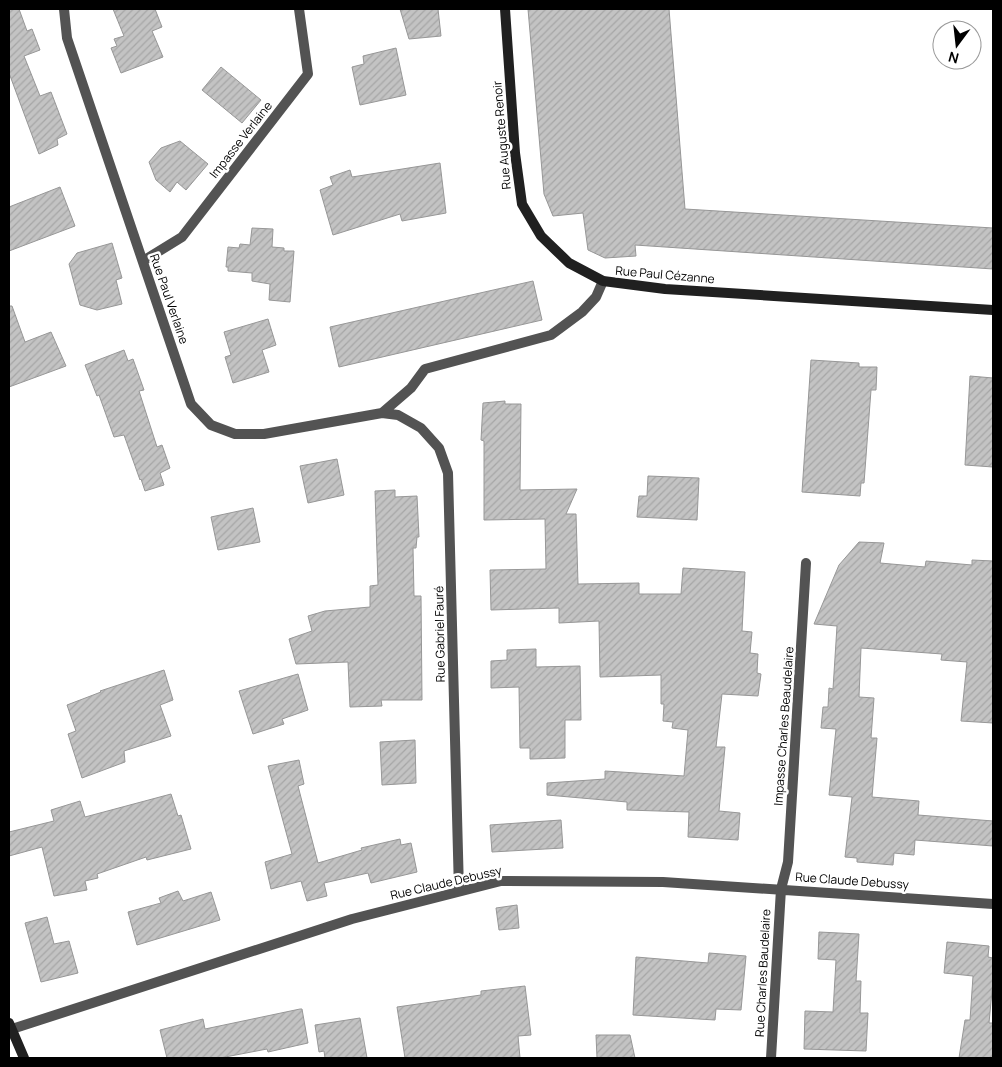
<svg xmlns="http://www.w3.org/2000/svg" width="1002" height="1067" viewBox="0 0 1002 1067" font-family="Manrope,sans-serif">
<style>
.building{fill:url(#building-hatch);stroke:#979797}
.lines{fill:none;stroke-linecap:round;stroke-linejoin:round}
.street{stroke:#535353;stroke-width:10}
.secondary{stroke:#202020;stroke-width:10}
.labels{text-anchor:middle;stroke-width:5;stroke-linejoin:round;paint-order:stroke}
.street-label{font-size:12px;fill:#000;stroke:#fff}
</style>
<defs>
<pattern id="building-hatch" width="6" height="6" patternUnits="userSpaceOnUse" patternTransform="scale(1.25)"><rect width="6" height="6" fill="#c3c3c3"/><path d="M-1 1l2-2M0 6l6-6M5 7l2-2" fill="none" stroke="#a6a6a6"/></pattern>
</defs>
<rect width="100%" height="100%" fill="#fff"/>
<!-- building -->
<path class="building" d="M9,9H19L27,31L32,29L40,50L24,56L40,96L51,92L67,134L57,139L58,145L39,154L9,73Z
M113,9H155L162,27L152,31L163,57L121,73L111,48L117,46L114,39L124,36Z
M400,9H438L441,36L409,39Z
M528,9H669L685,209L993,228V269L635,245L636,256L605,258L588,250L583,213L553,216L544,194Z
M396,48L406,95L360,105L352,67L364,64L363,56Z
M221,67L261,100L242,123L202,90Z
M180,141L208,164L186,190L177,182L170,192L156,180L149,162L161,148Z
M440,163L446,213L402,221L400,214L333,235L320,190L333,185L330,177L350,170L352,177Z
M60,187L75,226L9,251V207Z
M252,228L273,229L272,247L284,248V251H294L290,302L269,300L270,284L252,281V273L228,271V267H226L228,247L239,248L240,244L250,245Z
M112,243L122,278L116,280L122,304L97,310L80,305L69,264L77,253Z
M533,281L542,320L339,367L330,327Z
M9,306H12L25,342L51,332L66,366L9,387Z
M268,319L276,345L262,350L269,372L233,383L225,357L231,355L224,332Z
M124,350L128,361L133,359L144,390L139,391L157,447L162,445L170,468L160,473L164,485L145,491L141,479L140,480L124,435L114,437L99,395L97,396L85,365Z
M811,360L859,363V367H877L876,390H871L864,483H861L860,496L802,492Z
M970,376L993,378V467L965,465Z
M505,401V404H521L520,490L577,489L566,514H576L578,584L639,583V594H681L683,568L745,572L742,631L752,632L750,653L758,654L757,673L761,674L758,696L722,694L716,747H725L719,811L740,813L738,840L688,837L689,812L627,810V802L547,795V783L605,779V771L684,776L688,730L672,728L673,722L663,721L664,704H661V675L600,677L599,621L559,623V608L491,610L490,570L546,569L545,519L484,520V441L481,440L483,403Z
M337,459L344,495L308,503L300,466Z
M648,476L699,478L697,520L637,517L639,496H647Z
M395,490V497L417,496L419,537H417L416,548H413L414,596H421L422,700H381L382,706L350,707L348,662L296,664L289,639L312,631L308,616L325,611L370,607V586L378,585L375,491Z
M253,508L260,542L218,550L211,517Z
M859,542L884,543L880,563L925,567L926,561L972,565V560L993,561V723L961,721L967,662L941,660L942,654L861,648L859,697L874,698L871,738H877L872,797L919,801L918,815L993,821V846L915,840L914,855L894,853L893,865L857,862V858L845,857L852,797L829,795L836,729L821,728L823,707H828L829,688L833,689L837,626L814,624L839,565Z
M536,649V667L580,666L581,720H565V758L530,759V748H520L519,687L491,688V661L507,660V650Z
M164,670L173,700L160,705L171,736L124,751L125,762L82,778L68,734L76,731L67,705L101,692L100,691Z
M298,674L308,710L282,719L284,724L253,734L239,691Z
M415,740L416,783L382,785L380,742Z
M299,760L304,784L298,786L318,863L362,850L361,848L400,839L401,845L411,843L417,872L371,883L368,873L324,883L327,896L307,901L301,881L271,889L265,862L292,854L268,766Z
M171,794L178,816L181,815L191,849L147,860L146,857L97,874L98,878L85,881L87,890L54,896L42,847L9,856V832L54,821L51,810L80,801L85,817Z
M561,820L563,848L492,852L490,825Z
M178,891L183,901L211,892L220,920L137,945L128,912L161,903L159,898Z
M517,905L519,928L499,930L496,908Z
M47,917L54,944L69,941L78,973L41,982L25,923Z
M819,932L859,934L856,981H861L860,1013H868L866,1051L804,1049L805,1011L833,1012L836,960L818,959Z
M947,942L989,946L988,957L993,958V981L989,1023H993V1058H959L965,1020H970L973,976L944,973Z
M709,953L746,956L741,1010L716,1009L715,1020L633,1015L636,957L708,963Z
M525,986L531,1035L518,1036L520,1058H405L397,1007L481,995V991Z
M300,1009H302L308,1043L268,1052L267,1049L220,1058H167L160,1030L203,1019L205,1029Z
M360,1018L367,1058H325L324,1051L319,1052L315,1025Z
M596,1035H630L635,1058H597Z"/>
<g class="lines">
<!-- street -->
<path class="street" d="M64,9L67,38L191,404L211,425L235,434H264L382,413L398,415L421,428L439,448L448,473L459,891
M143,261L182,237L308,74L299,9
M382,413L411,388L425,369L551,335L582,312L596,297L603,281
M12,1029L352,919L501,881L663,882L993,904
M771,1058L781,889L788,862L806,563"/>
<!-- secondary -->
<path class="secondary" d="M505,9L515,153L522,204L541,236L569,263L603,281L665,289L993,310
M9,1023L24,1058"/>
</g>
<g class="labels">
<!-- street labels -->
<g class="street-label">
<text transform="translate(502 135) rotate(-95)" y="4">Rue Auguste Renoir</text>
<text transform="translate(241 140) rotate(-52)" y="4">Impasse Verlaine</text>
<text transform="translate(665 275) rotate(5)" y="4">Rue Paul Cézanne</text>
<text transform="translate(169 299) rotate(71)" y="4">Rue Paul Verlaine</text>
<text transform="translate(440 634) rotate(-91)" y="4">Rue Gabriel Fauré</text>
<text transform="translate(784 726) rotate(-86)" y="4">Impasse Charles Beaudelaire</text>
<text transform="translate(852 881) rotate(4)" y="4">Rue Claude Debussy</text>
<text transform="translate(446 883) rotate(-13)" y="4">Rue Claude Debussy</text>
<text transform="translate(763 973) rotate(-87)" y="4">Rue Charles Baudelaire</text>
</g>
</g>
<!-- border -->
<rect width="1002" height="1067" fill="none" stroke="#000000" stroke-width="20"/>
<!-- north arrow -->
<g transform="translate(957 45) rotate(195)"><circle r="24" fill="#ffffff" stroke="#999999"/>
<path d="M0-4L9 19L0 12L-9 19Z" fill="#000000"/>
<text y="-8" font-size="14" font-weight="bold" text-anchor="middle" fill="#000000">N</text>
</g>
</svg>
